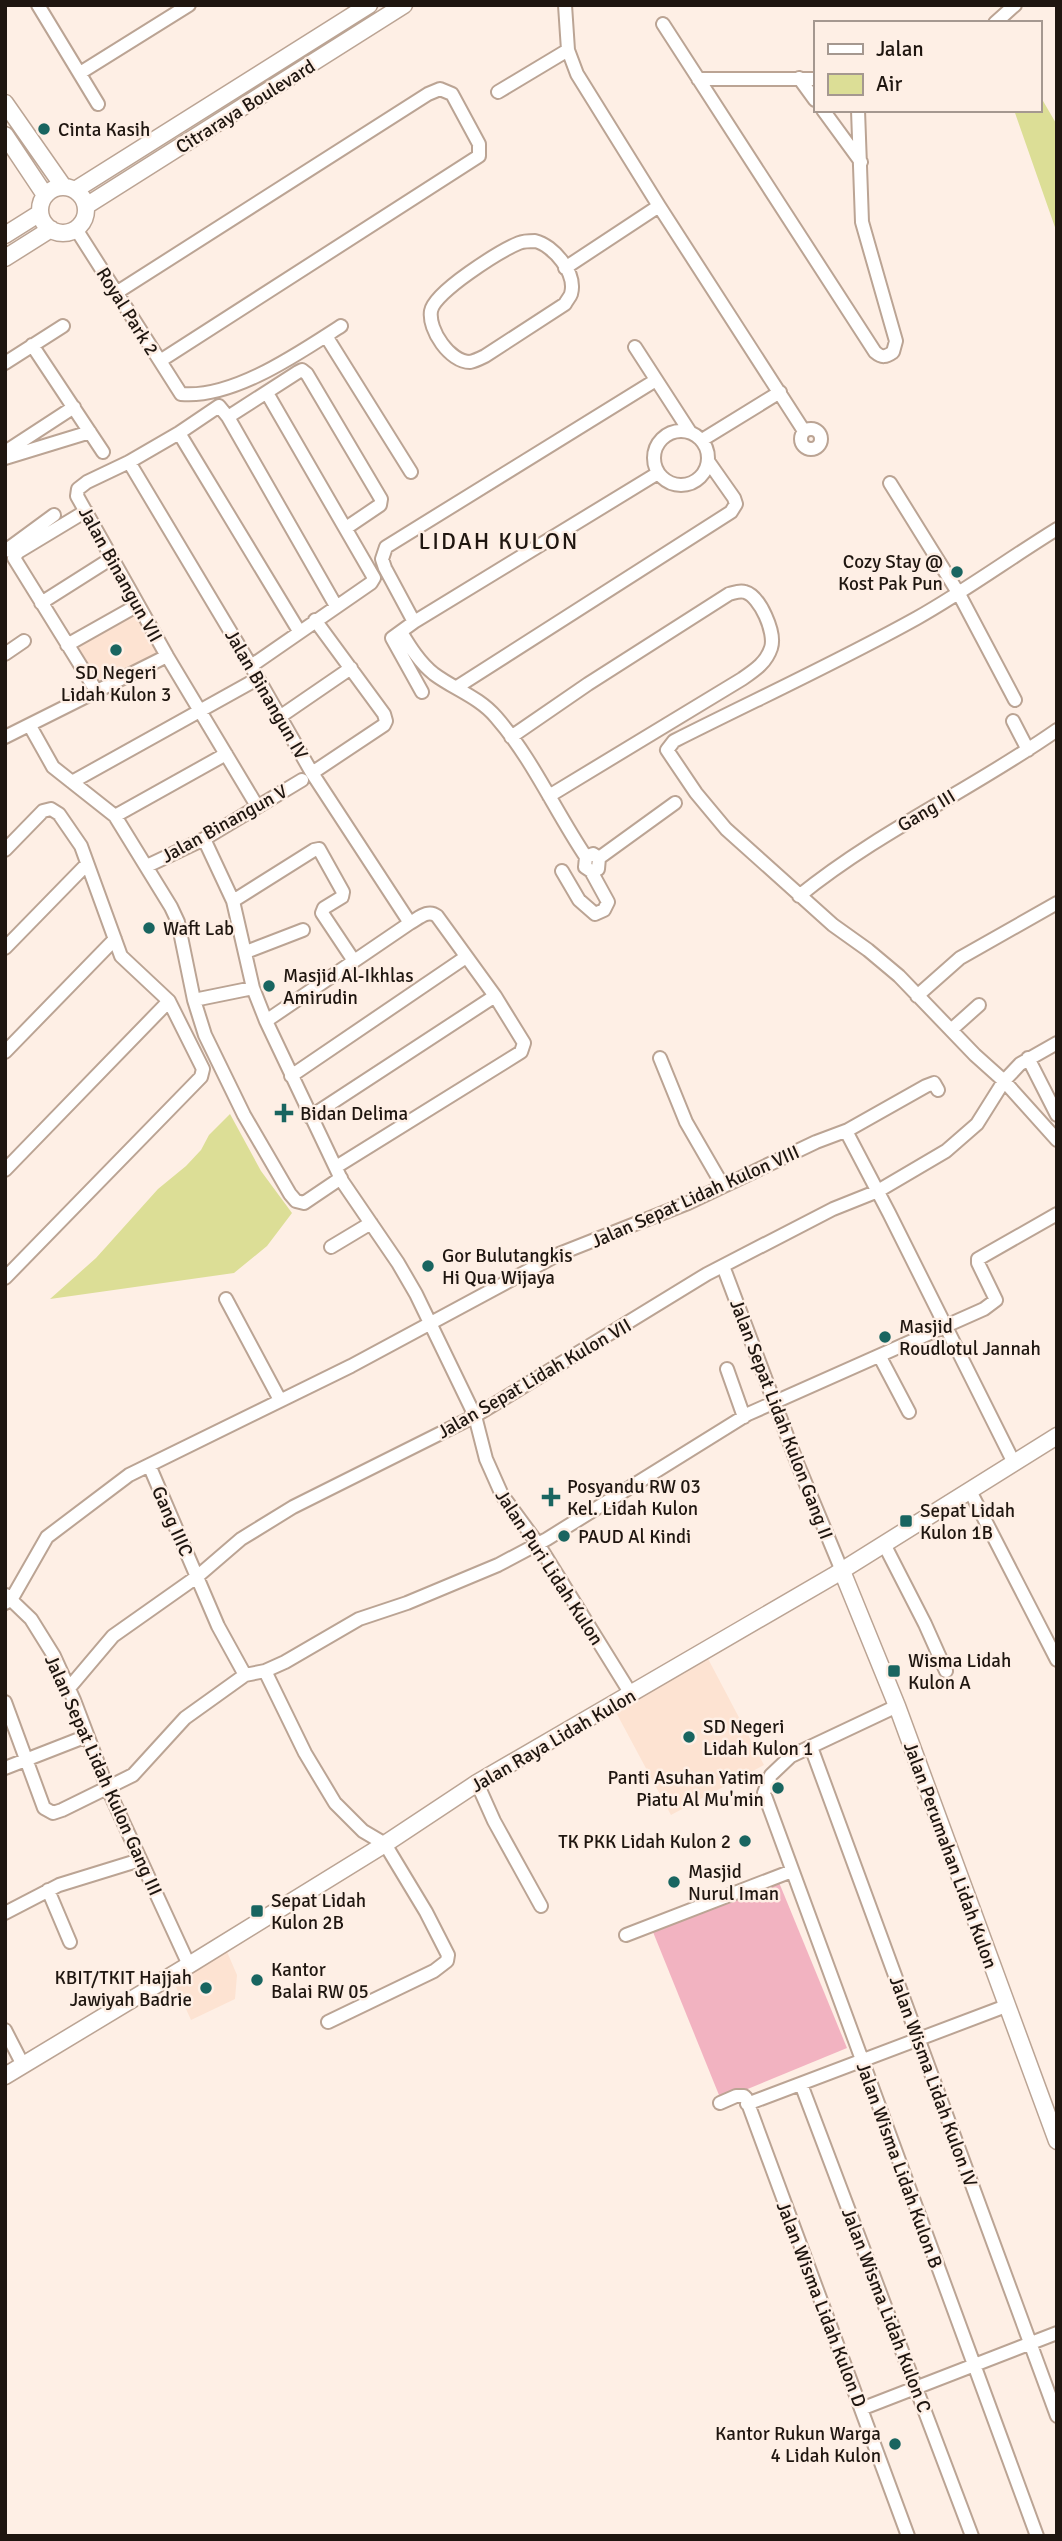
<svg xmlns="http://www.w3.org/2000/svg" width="1062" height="2541" viewBox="0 0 1062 2541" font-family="Signika,sans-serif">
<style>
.built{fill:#fde3d2}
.pitch{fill:#f2b3c1}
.water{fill:#dcde96}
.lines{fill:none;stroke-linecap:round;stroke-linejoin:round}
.street-casing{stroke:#bba494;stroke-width:16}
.secondary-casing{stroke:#bba494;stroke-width:19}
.street{stroke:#fff;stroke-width:12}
.secondary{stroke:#fff;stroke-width:16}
.poi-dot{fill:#196560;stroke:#feefe5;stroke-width:2.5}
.labels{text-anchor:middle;stroke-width:5;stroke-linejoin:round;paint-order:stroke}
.street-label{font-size:19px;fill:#1f1610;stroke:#feefe5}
.poi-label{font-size:19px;fill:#1f1610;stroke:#feefe5;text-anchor:start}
.quarter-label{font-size:23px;letter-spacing:2px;fill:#1f1610;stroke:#feefe5}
</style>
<rect width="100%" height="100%" fill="#feefe5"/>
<!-- built -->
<path class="built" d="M134,612L158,652L98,689L73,649Z
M705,1653L764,1765L671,1815L611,1703Z
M225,1947L237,1975L235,1999L191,2020L172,1978Z"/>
<!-- pitch -->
<path class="pitch" d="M778,1880L847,2048L721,2100L653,1932Z"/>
<!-- water -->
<path class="water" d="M1039,94L1057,125V233L1014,110H1039Z
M230,1114L261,1171L292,1213L267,1246L234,1273L50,1299L96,1258L158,1189L186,1166L201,1150L209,1135Z"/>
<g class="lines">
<defs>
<path id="street" d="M38,5L98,104
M565,5L568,50L577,74L659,206L804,431
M995,23L1015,5
M663,24L875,352C882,358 886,357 893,352L896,341L862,222L858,110
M80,73L189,5
M799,78L815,100
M698,79H815
M498,92L568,50
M823,110L861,162
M76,229L181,394C233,399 299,353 341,326
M535,241C553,245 577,273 571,294C570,297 567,300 565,304L485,356C481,358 475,361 470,362C450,362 428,330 431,311C434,292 500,251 519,243C524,241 529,241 535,241Z
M565,268L659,206
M116,293L428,94L440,89L452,94L479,144V156L160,361
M326,336L411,472
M32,345L103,452
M635,347L690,432
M5,363L63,326
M228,417L298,372L302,370L307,374L381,499L380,505L346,528
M801 439a10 10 0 1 1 20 0a10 10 0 1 1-20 0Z
M654 458a27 27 0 1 1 54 0a27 27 0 1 1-54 0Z
M179,433L299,631
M702,440L780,392
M5,452L74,407
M5,458L90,432
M129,462L251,666L312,773L410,923
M890,483L959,594L1015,700
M86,511L18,552L14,558L97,692
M1057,529C1010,558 965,591 917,618C838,662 755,700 674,741L667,750L696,793L726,829L833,925L868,950L899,976L975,1055L1004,1081L1057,1140
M5,551L54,515
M41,603L112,558
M414,622L385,568L382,559L386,547L656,380
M401,632C410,647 420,663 434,674C454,689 479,697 496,717C532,758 555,811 586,857
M67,645L138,605
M5,654L24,641
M251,666L371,583L374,578L267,393
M457,687L731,512L736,504L734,498L708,461
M422,692L392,638L414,622L658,473
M281,716L351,668
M1013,721L1028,750
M30,726L53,767L115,816L171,907L178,922L194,1000L205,1035L244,1115L290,1194L296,1201L304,1203L341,1178
M5,737L167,656
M511,737L588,684L729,594C734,593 739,590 745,592C760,596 776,633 771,648C766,663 755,670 742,679L549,796
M312,773L384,725L386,721L384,714L315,620
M72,782L257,679
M257,806L167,656L77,496L78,489L87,482L129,462L179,433L219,406L228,417L336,606
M115,816L226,754
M204,839L233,901L253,988L266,1021L342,1181L398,1263L416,1294L475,1416L486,1459L502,1495L538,1544L631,1694
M5,850L43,811L51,809L59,814L81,846L121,956L169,1001L203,1069L201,1077L5,1278
M599,858L593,854L586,857L585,867L591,871L598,869L599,858L675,803
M147,866L204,839L302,780
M562,871L579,900L595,914L604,910L608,902L591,871
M799,896C879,831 973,789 1057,730
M233,901L314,850L319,849L343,892L342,897L324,908L322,913L354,961
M5,948L87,864
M246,952L303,930
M917,996L960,958L1057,903
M194,1000L253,988
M266,1021L410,923C419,918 428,909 437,916L495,996L524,1043L521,1052L336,1167
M951,1030L979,1005
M5,1052L115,939
M660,1058L686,1122L723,1186
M1028,1058L1057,1115
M291,1076L466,957
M310,1117L495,996
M846,1131L889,1213L1014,1463
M5,1170L169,1001
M331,1247L371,1223
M723,1266L798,1465L842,1571
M226,1299L280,1400
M880,1357L909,1412
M727,1369L744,1417
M149,1465L218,1626L245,1675
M970,1491L1057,1660
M884,1544L925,1624L946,1671
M6,1595L31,1619L54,1656L74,1700L107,1787L189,1965
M5,1603L11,1600L47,1537L129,1475L351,1366L559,1254L688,1203L816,1142L848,1130L926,1086L934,1083L938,1090
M265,1671L305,1753L335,1803L363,1831L385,1844L426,1912L448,1955L447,1961L434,1971L328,2022
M69,1688L113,1636L198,1576L241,1539L293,1507L475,1416L707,1274L833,1209L878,1191L946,1151L977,1124L1004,1081L1020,1064L1057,1043
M5,1702L44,1808L53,1813L62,1810L133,1775L185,1718L245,1675L265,1671L285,1662L359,1619L407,1603L498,1565L547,1539L748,1414L984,1309L996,1300L978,1263V1259L1057,1214
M897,1706L791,1756L771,1775L764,1793L1037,2536
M811,1747L1057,2416
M5,1768L87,1736
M477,1783L494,1821L541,1906
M48,1890L70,1942
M5,1913L59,1885L140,1860
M626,1935L792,1871
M5,2030L23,2065
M801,2084L972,2536
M720,2103L736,2096H744L746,2098L908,2536
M747,2104L1006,2006
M861,2409L1057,2333"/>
<path id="secondary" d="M5,103L63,186
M5,135L45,195
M40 210a23 23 0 1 1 46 0a23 23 0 1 1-46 0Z
M75,190L369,5
M86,206L404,5
M5,235L40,213
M5,258L51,229
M842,1571L897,1706L1057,2141
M5,2076L189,1965L385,1844L477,1783L833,1576L1057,1436"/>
</defs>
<!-- street casing -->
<use href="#street" class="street-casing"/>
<!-- secondary casing -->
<use href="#secondary" class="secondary-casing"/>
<!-- street -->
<use href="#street" class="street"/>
<!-- secondary -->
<use href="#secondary" class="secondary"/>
</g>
<!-- markers -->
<g class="poi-dot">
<circle cx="44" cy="129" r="7"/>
<circle cx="957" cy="572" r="7"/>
<circle cx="116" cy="650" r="7"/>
<circle cx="149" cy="928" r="7"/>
<circle cx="269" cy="986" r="7"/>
<path d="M280.5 1102.5h7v7h7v7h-7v7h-7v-7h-7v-7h7z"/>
<circle cx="428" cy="1266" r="7"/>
<circle cx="885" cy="1337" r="7"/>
<path d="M547.5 1486.5h7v7h7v7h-7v7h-7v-7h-7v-7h7z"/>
<rect x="899" y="1514" width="14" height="14" rx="3.5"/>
<circle cx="564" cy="1536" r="7"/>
<rect x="887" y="1664" width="14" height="14" rx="3.5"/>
<circle cx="689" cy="1737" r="7"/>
<circle cx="778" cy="1788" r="7"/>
<circle cx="745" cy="1841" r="7"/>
<circle cx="674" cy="1882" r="7"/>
<rect x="250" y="1904" width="14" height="14" rx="3.5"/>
<circle cx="257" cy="1980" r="7"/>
<circle cx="206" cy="1988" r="7"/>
<circle cx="895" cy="2444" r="7"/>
</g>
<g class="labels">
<!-- street labels -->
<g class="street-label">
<text transform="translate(245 106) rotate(-32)" y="7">Citraraya Boulevard</text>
<text transform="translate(128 311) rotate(58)" y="7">Royal Park 2</text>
<text transform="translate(121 574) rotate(61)" y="7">Jalan Binangun VII</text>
<text transform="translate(267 694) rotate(60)" y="7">Jalan Binangun IV</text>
<text transform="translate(926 810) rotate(-31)" y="7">Gang III</text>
<text transform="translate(224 823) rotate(-29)" y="7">Jalan Binangun V</text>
<text transform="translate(695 1196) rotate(-24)" y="7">Jalan Sepat Lidah Kulon VIII</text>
<text transform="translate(534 1378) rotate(-30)" y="7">Jalan Sepat Lidah Kulon VII</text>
<text transform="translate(782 1419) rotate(69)" y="7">Jalan Sepat Lidah Kulon Gang II</text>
<text transform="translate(173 1521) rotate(66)" y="7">Gang IIIC</text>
<text transform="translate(550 1567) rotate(57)" y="7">Jalan Puri Lidah Kulon</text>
<text transform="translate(553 1740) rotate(-30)" y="7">Jalan Raya Lidah Kulon</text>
<text transform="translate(104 1775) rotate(66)" y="7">Jalan Sepat Lidah Kulon Gang III</text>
<text transform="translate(951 1855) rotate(70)" y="7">Jalan Perumahan Lidah Kulon</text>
<text transform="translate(934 2081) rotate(70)" y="7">Jalan Wisma Lidah Kulon IV</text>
<text transform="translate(900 2165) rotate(70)" y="7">Jalan Wisma Lidah Kulon B</text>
<text transform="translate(822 2304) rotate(69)" y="7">Jalan Wisma Lidah Kulon D</text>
<text transform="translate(887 2310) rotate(69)" y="7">Jalan Wisma Lidah Kulon C</text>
</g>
<!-- poi labels -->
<g class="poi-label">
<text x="58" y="136">Cinta Kasih</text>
<text x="943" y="568" text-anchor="end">Cozy Stay @<tspan x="943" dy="22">Kost Pak Pun</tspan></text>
<text x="116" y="679" text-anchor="middle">SD Negeri<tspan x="116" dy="22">Lidah Kulon 3</tspan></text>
<text x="163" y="935">Waft Lab</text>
<text x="283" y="982">Masjid Al-Ikhlas<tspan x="283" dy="22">Amirudin</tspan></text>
<text x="300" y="1120">Bidan Delima</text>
<text x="442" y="1262">Gor Bulutangkis<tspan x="442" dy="22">Hi Qua Wijaya</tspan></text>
<text x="899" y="1333">Masjid<tspan x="899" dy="22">Roudlotul Jannah</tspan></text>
<text x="567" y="1493">Posyandu RW 03<tspan x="567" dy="22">Kel. Lidah Kulon</tspan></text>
<text x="920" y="1517">Sepat Lidah<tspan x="920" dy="22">Kulon 1B</tspan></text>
<text x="578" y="1543">PAUD Al Kindi</text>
<text x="908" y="1667">Wisma Lidah<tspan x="908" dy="22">Kulon A</tspan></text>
<text x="703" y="1733">SD Negeri<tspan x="703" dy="22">Lidah Kulon 1</tspan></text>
<text x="764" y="1784" text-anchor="end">Panti Asuhan Yatim<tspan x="764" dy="22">Piatu Al Mu'min</tspan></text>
<text x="731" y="1848" text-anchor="end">TK PKK Lidah Kulon 2</text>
<text x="688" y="1878">Masjid<tspan x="688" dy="22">Nurul Iman</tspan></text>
<text x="271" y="1907">Sepat Lidah<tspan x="271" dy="22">Kulon 2B</tspan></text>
<text x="271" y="1976">Kantor<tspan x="271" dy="22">Balai RW 05</tspan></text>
<text x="192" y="1984" text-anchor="end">KBIT/TKIT Hajjah<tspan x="192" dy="22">Jawiyah Badrie</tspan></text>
<text x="881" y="2440" text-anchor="end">Kantor Rukun Warga<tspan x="881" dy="22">4 Lidah Kulon</tspan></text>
</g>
<!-- quarter labels -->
<g class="quarter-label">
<text x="499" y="549">LIDAH KULON</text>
</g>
</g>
<!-- border -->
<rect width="1062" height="2541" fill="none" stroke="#1f1610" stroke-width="14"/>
<!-- legend -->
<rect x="814" y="21" width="228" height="91" fill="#feefe5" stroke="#a59890" stroke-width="2"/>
<rect x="828" y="44" width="35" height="10" fill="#ffffff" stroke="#a59890" stroke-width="2"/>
<text x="876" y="56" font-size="21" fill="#1f1610">Jalan</text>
<rect x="828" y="74" width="35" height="21" fill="#dcde96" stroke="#a59890" stroke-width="2"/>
<text x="876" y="91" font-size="21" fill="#1f1610">Air</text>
</svg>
